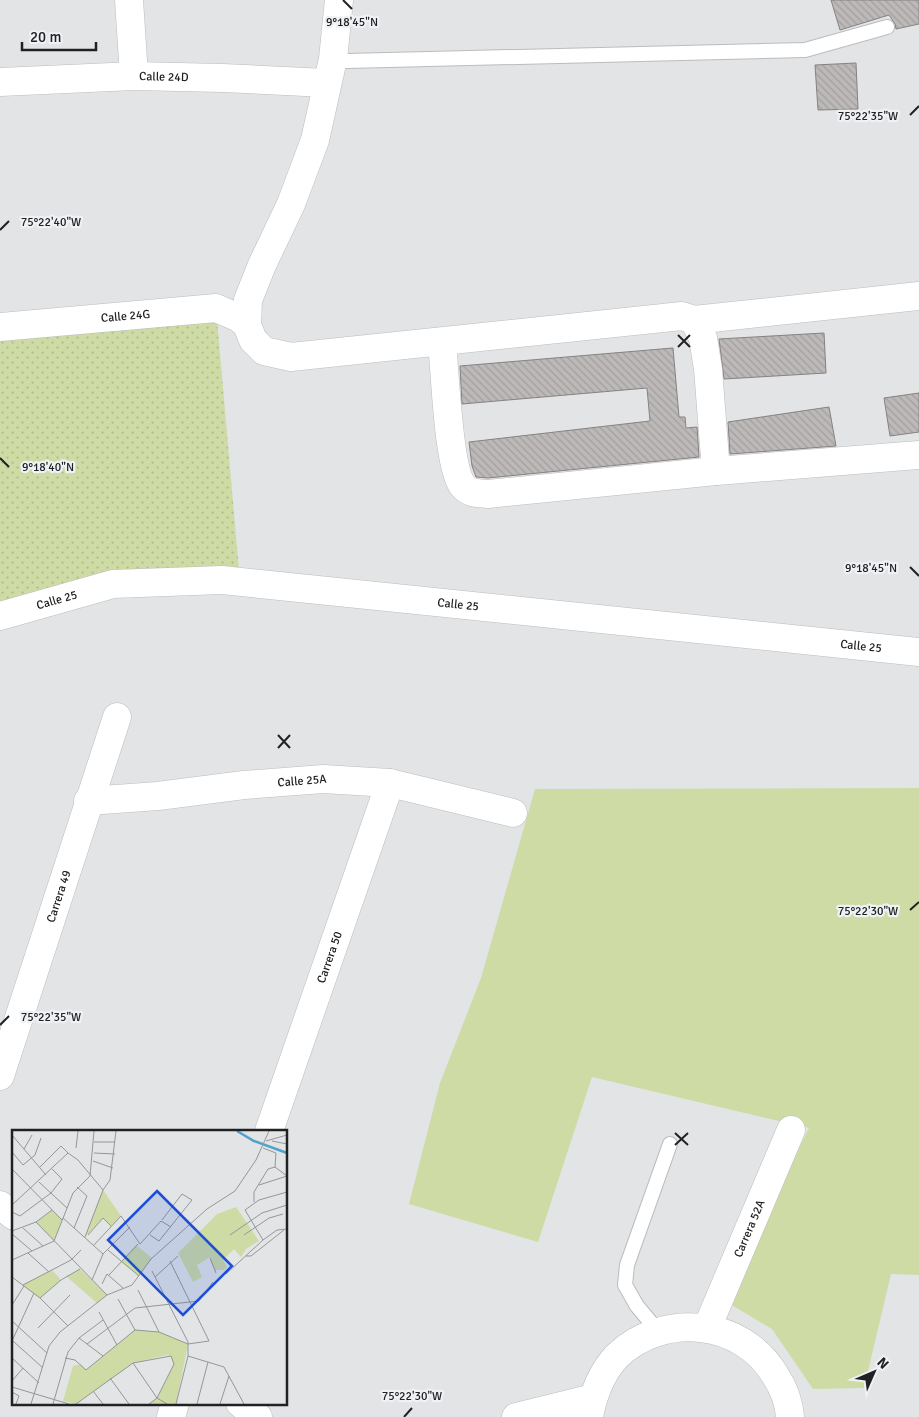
<svg xmlns="http://www.w3.org/2000/svg" width="919" height="1417" viewBox="0 0 919 1417" font-family="Signika,sans-serif">
<style>
.green{fill:#cedba5}
.park{fill:url(#park-dots)}
.building{fill:url(#building-back-hatch);stroke:#868282}
.lines{fill:none;stroke-linecap:round;stroke-linejoin:round}
.lane-casing{stroke:#babdbf;stroke-width:16}
.street-casing{stroke:#babdbf;stroke-width:29}
.lane{stroke:#fff;stroke-width:14}
.street{stroke:#fff;stroke-width:28}
.ticks{fill:none;stroke:#202122;stroke-width:2}
.labels{text-anchor:middle;stroke-width:4.5;stroke-linejoin:round;paint-order:stroke}
.street-label{font-size:12px;fill:#202122;stroke:#eff1f4}
.inset-river{fill:none;stroke:#52a1cd;stroke-width:2.5}
.inset-road{fill:none;stroke:#949698;stroke-width:1}
.view{fill:#1d4ed8;fill-opacity:0.15;stroke:#1d4ed8;stroke-width:2.5}
.inset-edge{fill:none;stroke:#202122;stroke-width:2.5}
.ticks-label{font-size:12px;text-anchor:middle;fill:#202122;stroke:#eff1f4;stroke-width:4.5;stroke-linejoin:round;paint-order:stroke}
</style>
<defs>
<pattern id="park-dots" width="8" height="8" patternUnits="userSpaceOnUse" patternTransform="scale(1.25)"><rect width="8" height="8" fill="#cedba5"/><path d="M2 2h.1M6 6h.1" fill="none" stroke="#b1bc8e" stroke-width="1.8" stroke-linecap="round"/></pattern>
<pattern id="building-back-hatch" width="6" height="6" patternUnits="userSpaceOnUse" patternTransform="scale(1.25)"><rect width="6" height="6" fill="#bdb9b9"/><path d="M-1 5l2 2M0 0l6 6M5-1l2 2" fill="none" stroke="#a29f9f"/></pattern>
</defs>
<rect width="100%" height="100%" fill="#e2e4e6"/>
<!-- green -->
<path class="green" d="M919,788V1275L891,1274L864,1388L813,1389L772,1329L725,1301L809,1128L592,1077L538,1242L409,1204L440,1083L481,978L535,789Z"/>
<!-- park -->
<path class="park" d="M216,308L240,582L113,584L0,616V327Z"/>
<!-- building -->
<path class="building" d="M831,0H919V24L896,29L895,24L889,15L840,30Z
M856,63L858,109L818,110L815,65Z
M824,333L826,373L724,379L719,339Z
M673,348L679,417H685L686,428L697,427L699,457L488,478L476,477L472,466L469,442L650,421L647,388L462,404L460,366Z
M919,393V432L890,436L884,398Z
M829,407L836,446L730,454L728,422Z"/>
<g class="lines">
<defs>
<path id="lane" d="M333,59L347,61L805,50L887,27
M658,1331L637,1306L625,1285L627,1265L670,1144"/>
<g id="street">
<path d="M129,0L134,76"/>
<path d="M339,0L333,59L315,140L291,204L262,265L248,300L247,325L253,340L264,351L291,357L682,316L694,320L703,338L708,369L716,471"/>
<path id="s1" d="M0,82L134,76L223,78L326,83"/>
<path d="M694,320L919,296"/>
<path id="s2" d="M0,327L216,308L239,318L247,325"/>
<path d="M442,342C445,369 448,469 463,486C470,494 478,493 488,494L716,471L919,455"/>
<path id="s3" d="M0,616L113,584L222,580L919,652"/>
<path id="s4" d="M88,801L158,796L244,785L323,779L390,783L513,813"/>
<path id="s5" d="M0,1076L117,717"/>
<path id="s6" d="M269,1131L390,783"/>
<path d="M0,1205L14,1216"/>
<path id="s7" d="M707,1328L791,1130"/>
<path d="M240,1403L258,1417"/>
<path d="M171,1417L175,1403"/>
<path d="M516,1417L593,1398"/>
<path d="M589,1417C593,1395 601,1373 617,1356C663,1312 742,1319 775,1375C783,1387 789,1402 790,1417"/>
</g>
</defs>
<!-- lane casing -->
<use href="#lane" class="lane-casing"/>
<!-- street casing -->
<use href="#street" class="street-casing"/>
<!-- lane -->
<use href="#lane" class="lane"/>
<!-- street -->
<use href="#street" class="street"/>
</g>
<!-- ticks -->
<path class="ticks" d="M343,0L352,9M910,115L919,106M0,230L9,221M678,335L690,347M678,347L690,335M0,458L9,467M910,567L919,576M278,735L290,748M278,748L290,735M910,910L919,902M0,1025L9,1016M675,1133L688,1145M675,1145L688,1133M404,1417L412,1408"/>
<g class="labels">
<!-- street labels -->
<g class="street-label">
<text dy="4" stroke="none"><textPath href="#s1" startOffset="164">Calle 24D</textPath></text>
<text dy="4" stroke="none"><textPath href="#s2" startOffset="126">Calle 24G</textPath></text>
<text dy="4" stroke="none"><textPath href="#s3" startOffset="59">Calle 25</textPath></text>
<text dy="4" stroke="none"><textPath href="#s3" startOffset="464">Calle 25</textPath></text>
<text dy="4" stroke="none"><textPath href="#s3" startOffset="869">Calle 25</textPath></text>
<text dy="4" stroke="none"><textPath href="#s4" startOffset="215">Calle 25A</textPath></text>
<text dy="4" stroke="none"><textPath href="#s5" startOffset="189">Carrera 49</textPath></text>
<text dy="4" stroke="none"><textPath href="#s6" startOffset="184">Carrera 50</textPath></text>
<text dy="4" stroke="none"><textPath href="#s7" startOffset="108">Carrera 52A</textPath></text>
</g>
</g>
<!-- overview -->
<g transform="translate(12 1130)">
<rect width="275" height="275" fill="#e2e4e6"/>
<path d="M224,77L247,111L234,119L229,127L222,119L211,130L215,137L212,140H203L198,127L185,135L190,147L181,152L166,123L205,84Z" fill="#cedba5"/>
<path d="M91,60L109,86L99,96L91,88L73,107ZM40,80L50,90L42,111L24,92ZM124,115L140,128L127,146L109,132ZM68,139L95,165L85,173L54,146ZM40,140L49,150L28,168L10,155ZM123,200L147,202L176,214L164,274H137L145,268L162,234L159,226L155,225L121,233L64,274L51,271L61,236L69,234L74,240Z" fill="#cedba5"/>
<path class="inset-river" d="M225,1L242,11L275,23"/>
<path class="inset-road" d="M0,5L34,45M254,11L275,5M260,11L275,14M82,12H103M64,18L66,1M251,18L264,23L263,37M12,19L20,5M0,22L11,35L23,25L29,8M56,23L66,30L91,60M82,23L103,24M81,31L101,38M28,37L49,16L56,23M0,39L50,90M27,52L55,78M247,55L275,46M242,72V62L256,39L263,37L275,46M0,75L56,23M0,82L8,86L39,63L50,49L40,39M51,88L91,124M24,92L95,165M11,98L31,116M62,98L75,66L65,57M0,101L24,92L40,80M0,104L20,121M76,105L91,88L99,96M138,105L147,111L180,70L170,64L150,90M218,105L250,83L275,75M232,105L257,88L271,84M73,107L91,60L98,50L104,1M251,110L233,80L247,70L275,62M82,115L109,86L128,114L149,91L159,97M96,120L127,146M16,123L37,142M234,126H239L272,100M198,128L204,143M0,130L42,111L61,63L78,46L82,1M140,141L176,212V226L164,274M214,144L251,110L265,100L275,99M97,145L126,114M0,147L28,168L56,196M143,147L166,126M80,150L91,124L118,97M90,154L95,144L111,158M11,155L59,130L69,120M126,160L147,202M28,168L49,150L68,139M106,169L123,200M0,175L12,156M87,182L105,215M0,191L35,223M26,198L58,165M67,208L91,226M0,211L22,163M1,211L31,238M75,214L123,178L187,171L201,152M176,226L212,237L232,274M0,228L27,253M53,228L63,230L74,240L123,200L147,202L176,214L197,211L158,131M121,233L145,268L155,274M98,248L117,274M0,251L11,238M0,257L57,274M81,261L91,274M0,262L7,266L4,274M19,274L37,216L48,202L95,165L120,155L139,129L195,79L223,61L244,30L257,1M41,274L56,222L67,208L91,190M64,274L121,233L159,226L162,234L145,268L137,274M185,274L196,232M208,274L217,246"/>
<path class="view" d="M145,61L220,136L171,185L96,110Z"/>
<rect width="275" height="275" class="inset-edge"/>
</g>
<g class="ticks-label">
<text x="352" y="26">9°18'45"N</text>
<text x="868" y="120">75°22'35"W</text>
<text x="51" y="226">75°22'40"W</text>
<text x="48" y="471">9°18'40"N</text>
<text x="871" y="572">9°18'45"N</text>
<text x="868" y="915">75°22'30"W</text>
<text x="51" y="1021">75°22'35"W</text>
<text x="412" y="1400">75°22'30"W</text>
</g>
<!-- north arrow -->
<g transform="translate(874 1372) rotate(45)" stroke="#eff1f4" stroke-width="4" paint-order="stroke">
<path d="M0-4L9 19L0 12L-9 19Z" fill="#202122"/>
<text y="-8" font-size="14" font-weight="bold" text-anchor="middle" fill="#202122">N</text>
</g>
<!-- scale -->
<path d="M22 42v8h74v-8" fill="none" stroke="#202122" stroke-width="2.5"/>
<text x="30" y="42" font-size="15" fill="#202122" stroke="#eff1f4" stroke-width="4" paint-order="stroke">20 m</text>
</svg>
